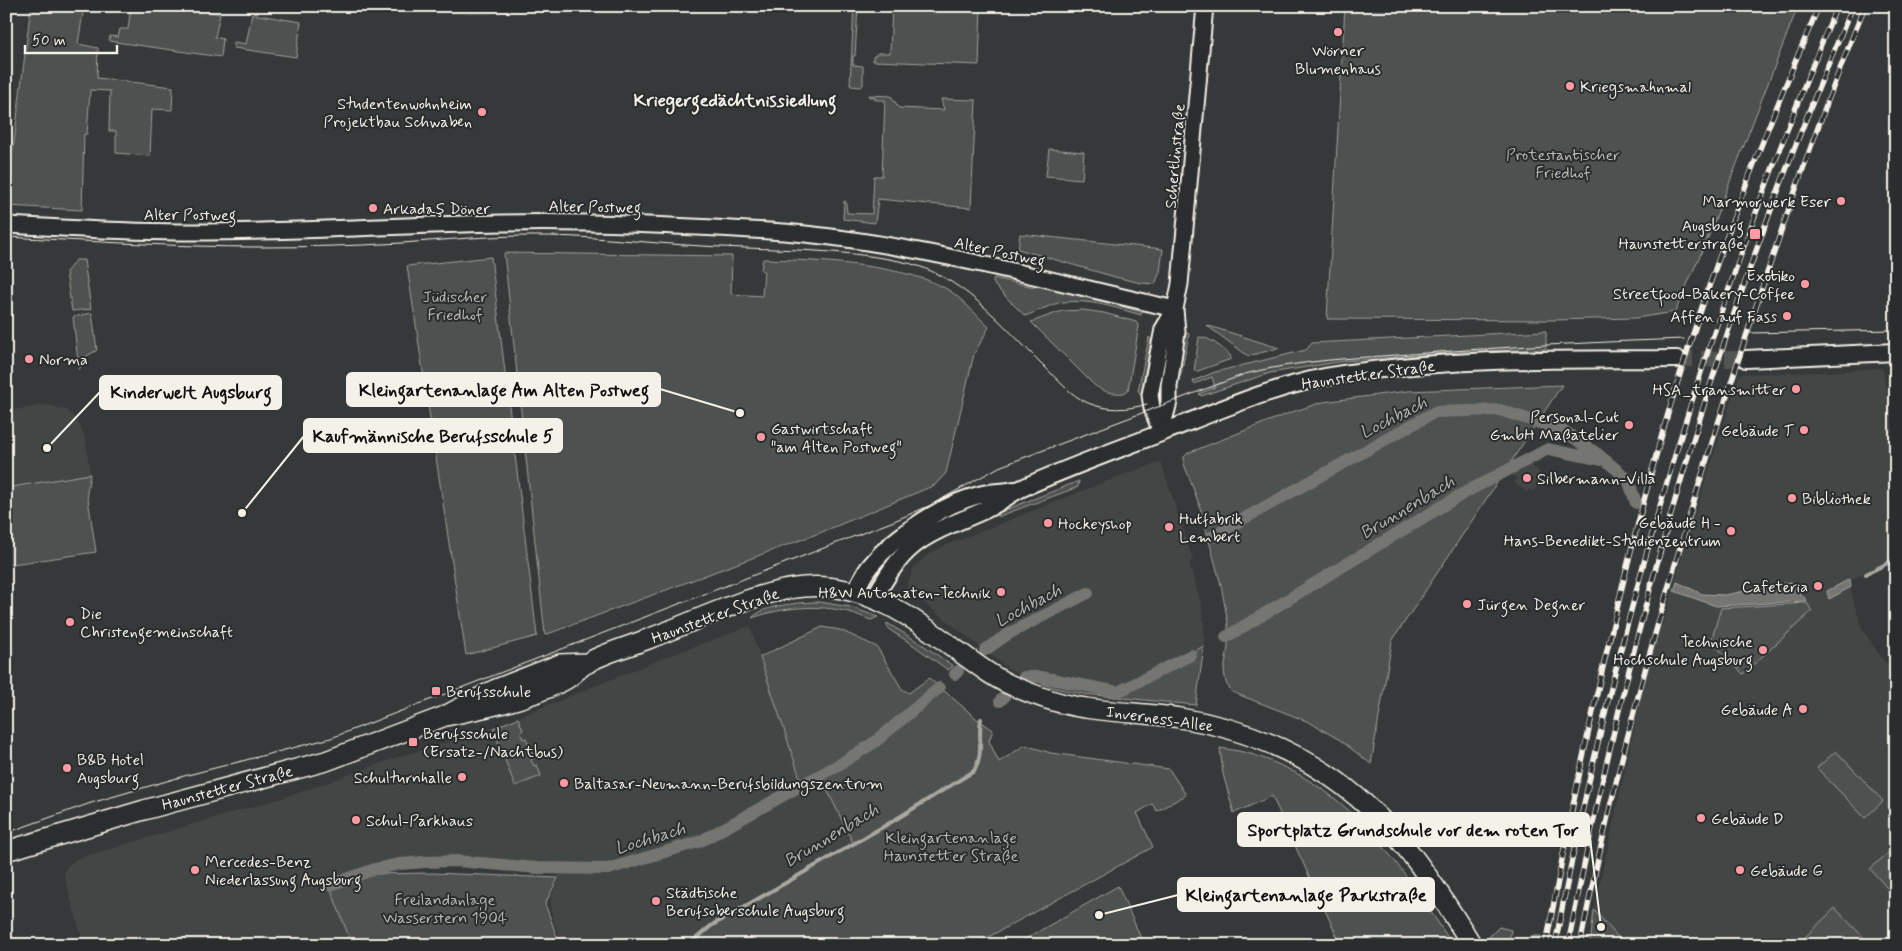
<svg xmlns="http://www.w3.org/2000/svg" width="1902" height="951" viewBox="0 0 1902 951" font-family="Mynerve,sans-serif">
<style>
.built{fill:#434645}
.green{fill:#4e514f;stroke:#a1a19c}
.water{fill:#757572;stroke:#a8a7a1}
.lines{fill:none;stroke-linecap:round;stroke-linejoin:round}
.stream{stroke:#a8a7a1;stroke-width:4}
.canal{stroke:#757572;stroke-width:12}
.secondary-tunnel{stroke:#525553;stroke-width:16;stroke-dasharray:16 8;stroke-linecap:butt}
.tertiary-casing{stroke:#f4f1e8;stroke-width:19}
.secondary-casing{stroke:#f4f1e8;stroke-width:20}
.primary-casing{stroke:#f4f1e8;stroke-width:22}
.tertiary{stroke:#2a2d2e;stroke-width:15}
.secondary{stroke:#2a2d2e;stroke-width:16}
.primary{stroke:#2a2d2e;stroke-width:19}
.tram{stroke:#f4f1e8;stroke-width:1}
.rail-casing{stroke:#f4f1e8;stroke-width:5.5}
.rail{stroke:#2a2d2e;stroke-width:4;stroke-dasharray:11;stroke-linecap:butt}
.poi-dot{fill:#ff9aa2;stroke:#2a2d2e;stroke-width:2}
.labels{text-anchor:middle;stroke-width:4;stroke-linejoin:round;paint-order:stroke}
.poi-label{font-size:16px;fill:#f4f1e8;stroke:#2a2d2e;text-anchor:start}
.park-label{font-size:16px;fill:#bab9b2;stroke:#2a2d2e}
.street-label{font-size:16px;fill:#f4f1e8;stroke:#2a2d2e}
.neighbourhood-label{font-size:18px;font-weight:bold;fill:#f4f1e8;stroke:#2a2d2e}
.water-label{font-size:18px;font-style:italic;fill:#b4b3ad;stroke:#2a2d2e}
.leader{fill:none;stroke:#f4f1e8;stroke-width:2}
.callout-dot{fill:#f4f1e8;stroke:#2a2d2e;stroke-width:2}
.callout{fill:#f4f1e8;stroke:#f4f1e8;stroke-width:2}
.callout-label{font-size:18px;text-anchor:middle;font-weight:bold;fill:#111}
</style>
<rect width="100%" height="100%" fill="#363939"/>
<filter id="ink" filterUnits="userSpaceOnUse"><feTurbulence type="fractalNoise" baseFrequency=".02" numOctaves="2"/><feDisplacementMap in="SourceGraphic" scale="10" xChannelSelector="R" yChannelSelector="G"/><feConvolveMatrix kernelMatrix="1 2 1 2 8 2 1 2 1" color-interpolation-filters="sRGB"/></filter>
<g filter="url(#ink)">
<!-- built -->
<path class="built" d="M431,6H491V15L431,12Z
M1881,368L1883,371L1896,444V558L1850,580L1853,599L1862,629L1881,657L1896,674V945H1871L1835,909L1798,945H1625L1594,910L1653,643L1665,618L1686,542L1738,379L1740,374L1827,372Z
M47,405L67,410L76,419L85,436L90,474L6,488V411Z
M1161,462L1193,560L1189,563L1201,603L1204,626V646L1121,691L1115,692L1094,689L1041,677H1024L1009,669L906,589L914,567L926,556L944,546L1125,474Z
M1521,463L1525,467L1528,463L1540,472L1538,476L1542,480L1533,492L1529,489L1527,492L1514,483L1517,479L1512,475Z
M750,626L802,787L821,778L852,842L712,922L683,945H562L551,911V897L558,880L557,864L445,855L380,861L329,883L352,945H84L64,875L67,866L76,859L295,794L401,756L485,731L666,657Z"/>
<!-- green -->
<path class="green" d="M31,6H84L78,44L98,48L97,78L173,87L172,110L152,109L150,156L116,153V131H109L110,91L90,90L87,134H84L82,210L6,206Z
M131,6H177L220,14L215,37L223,39L221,57L109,41L110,36L118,37L120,29H128Z
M854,6H858L855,56H853V65L863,66V85L861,87L851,86L850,85Z
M892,6H981L979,65L873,61V57L878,53H890Z
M1345,6H1798L1710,233L1675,312L1636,318L1551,320L1327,319Z
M252,14L301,22L296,57L234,48V42L246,44Z
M869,95L891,96L899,108L944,110L941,99L976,100L971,208L878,199L875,223L843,219L844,201L846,202L847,213L872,214L874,176H882L885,100H875V97H869Z
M1049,149L1084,152L1082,179L1046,176Z
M1020,234L1163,249L1160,272L1155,284L1141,283L1115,277L1018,249Z
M504,253L732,256L731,294L762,296L764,271L761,270L763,259C812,260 913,264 953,293C966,303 977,316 989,327L974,354L946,473L935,485L822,532L545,635Z
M491,257L537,636L466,655L407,266Z
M76,260H84L91,309L72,311L66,272Z
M994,278L1034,287L1036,283L1142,312L1141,315C1117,308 1089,299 1063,302C1051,304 1037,312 1025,316L995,286L993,282Z
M1083,310L1104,313L1136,322L1139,326L1128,390L1124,393C1112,394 1104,392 1094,385L1031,322L1062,311Z
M92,313L97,350L85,357L79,370L73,317Z
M1206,325L1279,348L1248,356Z
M1546,331V349L1472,351L1345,361L1270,373L1201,396L1199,394L1215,387L1212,377L1194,384L1193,381L1215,372L1306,350L1312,343Z
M1183,332L1189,334L1181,375L1179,378L1174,380Z
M1149,337L1151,339L1141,394L1138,391Z
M1199,337C1210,337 1222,348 1230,355L1231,359L1198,371H1194Z
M1562,385L1392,641L1371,764L1340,740L1309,722L1232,692L1226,683L1224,671L1228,647V623L1221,585L1199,504L1184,464V457L1188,453L1292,412L1323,402L1408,391Z
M90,474L87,492L96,552L6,565V488Z
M1079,481L1078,487L997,517L1000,512Z
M819,602L850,607L878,617L871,620C864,618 857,614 849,612C816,604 784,607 752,618C762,605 803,602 819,602Z
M1807,603L1812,611L1743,674L1711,641L1721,608Z
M887,623L920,643L953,666L948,670L909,642L891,631L887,626Z
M822,627L840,630L877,647L902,689L909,693L929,678L976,718L993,730L989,741L999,762L1025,745L1051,753L1169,769L1186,795L1157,811L1152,804L1137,813L1153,847L974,945H685L712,923L853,843L821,777L803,787L760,657Z
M1204,646L1196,705L1083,694L1054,688L1024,677H1041L1118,692Z
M518,718L523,730L520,732L523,739L526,738L534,758L531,760L534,766L537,765L541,776L515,786L493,728Z
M1220,748C1231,750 1243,751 1254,755C1353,788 1398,863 1453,945H1341L1272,796L1234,813L1223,774Z
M1836,751L1883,801L1865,818L1817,768Z
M1896,846V881L1887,888L1870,869Z
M432,873L558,878L545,904L560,945H352L330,887L375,874Z
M1118,886L1144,945H1015Z
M1835,908L1871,945H1797Z
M1594,910L1625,945H1590Z
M1499,927L1511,930L1509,941L1529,945L1531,936H1541L1539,945H1495L1489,937Z"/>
<!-- water -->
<path class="water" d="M1850,579L1851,587L1829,599L1827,591Z
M1677,582L1702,594L1725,595L1791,582L1807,601L1716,606L1674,591Z"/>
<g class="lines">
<!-- stream -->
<path class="stream" d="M1866,574L1896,559
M689,945L711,926L893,821L974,771C984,755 978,737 981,719"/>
<!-- canal -->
<path class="canal" d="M1211,537L1435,412L1500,410L1564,431L1599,455L1628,479L1636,503
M1226,637L1464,493L1548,449L1601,460
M985,650L1008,634L1088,593
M955,674L958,671
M1024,677H1041L1118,692L1191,655
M1000,701L1004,697
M330,885L375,869L400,864L425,862L456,861L538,868L608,869L701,841L840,764L875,742L939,688"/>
<!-- secondary-tunnel -->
<path class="secondary-tunnel" d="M1677,359H1746"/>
<defs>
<path id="tertiary" d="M6,225C63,228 120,232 178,232C286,233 394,225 503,223C591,221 680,226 769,231C907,240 1040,279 1175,309
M1161,433L1152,408L1150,395L1163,329L1175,309L1180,284L1205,6
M1161,433L1169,402V386L1177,332L1175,309"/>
<path id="secondary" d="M1746,359L1896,352
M855,591C860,583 864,573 871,565C896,534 945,503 983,494C993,492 1004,492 1014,490
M874,598C885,579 896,560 913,546C934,529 962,521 987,509C998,504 1008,495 1020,489C1066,468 1114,451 1161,433C1220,410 1280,383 1343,374C1455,357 1564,360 1677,359"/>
<path id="primary" d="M445,716C485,708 526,700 563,681C572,677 578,668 587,663C603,653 634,645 653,637C698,620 756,591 804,587C863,582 913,617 958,651C975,663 993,678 1013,686C1036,696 1062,705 1086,708C1117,713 1149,713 1180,718C1267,732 1341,771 1398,838C1426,871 1449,908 1472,945
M6,851L144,810L326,761L445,716L496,689L560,664L588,663"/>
</defs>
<!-- tertiary casing -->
<use href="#tertiary" class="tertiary-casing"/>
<!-- secondary casing -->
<use href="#secondary" class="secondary-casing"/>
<!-- primary casing -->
<use href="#primary" class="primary-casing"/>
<!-- tertiary -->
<use href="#tertiary" class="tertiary"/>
<!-- secondary -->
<use href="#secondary" class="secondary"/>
<!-- primary -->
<use href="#primary" class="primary"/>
<!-- tram -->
<path class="tram" d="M6,237C90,241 174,247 258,247C306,247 354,246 402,243C444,240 486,236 528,236C586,235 644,243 702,246C767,250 835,248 899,261C960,272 1001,324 1043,365C1057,379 1070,395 1088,403C1107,411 1128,410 1147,404
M1750,333L1896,330
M6,833L91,803L184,776L331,738L894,521L931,505L999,467L1245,374C1299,360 1355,358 1411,354C1502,347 1592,342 1684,339"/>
<defs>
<path id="rail" d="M1546,945C1568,822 1594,700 1624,579C1640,514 1657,448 1677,384C1717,255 1765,130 1819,6
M1555,945C1616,623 1710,308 1837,6
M1568,945C1630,623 1722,307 1853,6
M1580,945C1617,757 1670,574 1728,392C1770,262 1813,133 1865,6"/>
</defs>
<!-- rail casing -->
<use href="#rail" class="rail-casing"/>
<!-- rail -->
<use href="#rail" class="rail"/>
</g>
</g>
<!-- markers -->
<g class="poi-dot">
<circle cx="1338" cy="32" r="5"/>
<circle cx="1570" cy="86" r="5"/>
<circle cx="482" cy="112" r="5"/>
<circle cx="1841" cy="201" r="5"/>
<circle cx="373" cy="208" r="5"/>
<rect x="1749" y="228" width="12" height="12" rx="2.5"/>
<circle cx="1805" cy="284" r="5"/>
<circle cx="1787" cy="316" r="5"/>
<circle cx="29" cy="359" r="5"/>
<circle cx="1796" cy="389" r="5"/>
<circle cx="1629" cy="425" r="5"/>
<circle cx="1804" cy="430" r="5"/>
<circle cx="761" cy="437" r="5"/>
<circle cx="1527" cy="478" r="5"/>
<circle cx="1792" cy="498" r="5"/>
<circle cx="1048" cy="523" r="5"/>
<circle cx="1169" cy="527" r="5"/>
<circle cx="1731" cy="531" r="5"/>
<circle cx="1818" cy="586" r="5"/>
<circle cx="1001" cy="592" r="5"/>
<circle cx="1467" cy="604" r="5"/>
<circle cx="70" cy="622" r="5"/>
<circle cx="1763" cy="650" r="5"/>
<rect x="431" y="686" width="10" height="10" rx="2.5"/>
<circle cx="1803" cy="709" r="5"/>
<rect x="408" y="737" width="10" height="10" rx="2.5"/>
<circle cx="67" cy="768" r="5"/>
<circle cx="462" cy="777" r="5"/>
<circle cx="564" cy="783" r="5"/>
<circle cx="1701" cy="818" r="5"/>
<circle cx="356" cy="820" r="5"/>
<circle cx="195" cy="870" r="5"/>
<circle cx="1740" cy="870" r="5"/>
<circle cx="656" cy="901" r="5"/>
</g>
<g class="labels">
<!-- poi labels -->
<g class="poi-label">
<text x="1338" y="56" text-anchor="middle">Wörner<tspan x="1338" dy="18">Blumenhaus</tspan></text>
<text x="1580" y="92">Kriegsmahnmal</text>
<text x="472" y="109" text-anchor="end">Studentenwohnheim<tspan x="472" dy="18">Projektbau Schwaben</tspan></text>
<text x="1831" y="207" text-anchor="end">Marmorwerk Eser</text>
<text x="383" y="214">Arkadaş Döner</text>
<text x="1744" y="231" text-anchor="end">Augsburg<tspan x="1744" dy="18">Haunstetterstraße</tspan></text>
<text x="1795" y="281" text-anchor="end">Exotiko<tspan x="1795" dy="18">Streetfood-Bakery-Coffee</tspan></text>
<text x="1777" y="322" text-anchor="end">Affen auf Fass</text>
<text x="39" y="365">Norma</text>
<text x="1786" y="395" text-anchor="end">HSA_transmitter</text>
<text x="1619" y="422" text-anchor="end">Personal-Cut<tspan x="1619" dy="18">GmbH Maßatelier</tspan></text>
<text x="771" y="434">Gastwirtschaft<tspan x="771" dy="18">"am Alten Postweg"</tspan></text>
<text x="1794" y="436" text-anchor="end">Gebäude T</text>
<text x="1537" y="484">Silbermann-Villa</text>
<text x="1802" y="504">Bibliothek</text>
<text x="1179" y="524">Hutfabrik<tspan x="1179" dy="18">Lembert</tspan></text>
<text x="1721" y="528" text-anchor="end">Gebäude H -<tspan x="1721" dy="18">Hans-Benedikt-Studienzentrum</tspan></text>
<text x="1058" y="529">Hockeyshop</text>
<text x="1808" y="592" text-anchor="end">Cafeteria</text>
<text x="991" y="598" text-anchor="end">H&amp;W Automaten-Technik</text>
<text x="1477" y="610">Jürgen Degner</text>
<text x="80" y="619">Die<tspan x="80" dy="18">Christengemeinschaft</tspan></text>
<text x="1753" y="647" text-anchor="end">Technische<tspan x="1753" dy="18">Hochschule Augsburg</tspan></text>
<text x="446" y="697">Berufsschule</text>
<text x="1793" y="715" text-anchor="end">Gebäude A</text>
<text x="423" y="739">Berufsschule<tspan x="423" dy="18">(Ersatz-/Nachtbus)</tspan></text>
<text x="77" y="765">B&amp;B Hotel<tspan x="77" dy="18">Augsburg</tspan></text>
<text x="452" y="783" text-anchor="end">Schulturnhalle</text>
<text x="574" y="789">Baltasar-Neumann-Berufsbildungszentrum</text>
<text x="1711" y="824">Gebäude D</text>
<text x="366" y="826">Schul-Parkhaus</text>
<text x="205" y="867">Mercedes-Benz<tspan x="205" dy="18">Niederlassung Augsburg</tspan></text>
<text x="1750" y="876">Gebäude G</text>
<text x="666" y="898">Städtische<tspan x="666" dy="18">Berufsoberschule Augsburg</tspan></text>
</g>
<!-- park labels -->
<g class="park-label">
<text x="1563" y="160">Protestantischer<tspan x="1563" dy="18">Friedhof</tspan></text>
<text x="455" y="302">Jüdischer<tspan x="455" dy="18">Friedhof</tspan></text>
<text x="951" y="843">Kleingartenanlage<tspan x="951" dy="18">Haunstetter Straße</tspan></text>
<text x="445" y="905">Freilandanlage<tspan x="445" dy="18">Wasserstern 1904</tspan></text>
</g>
<!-- street labels -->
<g class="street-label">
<text transform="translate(1174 156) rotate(-85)" y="6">Schertlinstraße</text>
<text transform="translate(595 206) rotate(1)" y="6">Alter Postweg</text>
<text x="190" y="220">Alter Postweg</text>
<text transform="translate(1000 251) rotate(12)" y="6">Alter Postweg</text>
<text transform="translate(1368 374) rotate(-8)" y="6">Haunstetter Straße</text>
<text transform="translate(715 615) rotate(-20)" y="6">Haunstetter Straße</text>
<text transform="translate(1160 718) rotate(8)" y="6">Inverness-Allee</text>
<text transform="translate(227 787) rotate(-15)" y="6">Haunstetter Straße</text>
</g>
<!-- neighbourhood labels -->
<g class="neighbourhood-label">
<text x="735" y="106">Kriegergedächtnissiedlung</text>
</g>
<!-- water labels -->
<g class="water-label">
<text transform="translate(1393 417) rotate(-27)" y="6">Lochbach</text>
<text transform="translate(1407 507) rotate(-31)" y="6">Brunnenbach</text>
<text transform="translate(1028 605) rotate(-28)" y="6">Lochbach</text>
<text transform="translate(831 835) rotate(-31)" y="6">Brunnenbach</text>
<text transform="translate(650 838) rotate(-17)" y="6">Lochbach</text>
</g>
</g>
<!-- callouts -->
<path class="leader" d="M740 413L660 389M47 448L100 392M242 513L304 436M1601 927L1589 830M1099 915L1178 895"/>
<g class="callout-dot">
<circle cx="740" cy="413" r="5"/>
<circle cx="47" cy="448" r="5"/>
<circle cx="242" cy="513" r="5"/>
<circle cx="1601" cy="927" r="5"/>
<circle cx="1099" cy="915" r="5"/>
</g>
<g class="callout">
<rect x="347" y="373" width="313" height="33" rx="5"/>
<rect x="100" y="376" width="181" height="33" rx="5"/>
<rect x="304" y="419" width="258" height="33" rx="5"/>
<rect x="1238" y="813" width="351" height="33" rx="5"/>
<rect x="1178" y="878" width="256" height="33" rx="5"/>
</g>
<g class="callout-label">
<text x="504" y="396">Kleingartenanlage Am Alten Postweg</text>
<text x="191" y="398">Kinderwelt Augsburg</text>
<text x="433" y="442">Kaufmännische Berufsschule 5</text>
<text x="1413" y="836">Sportplatz Grundschule vor dem roten Tor</text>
<text x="1306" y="901">Kleingartenanlage Parkstraße</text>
</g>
<!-- margin -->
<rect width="1902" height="951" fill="none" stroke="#2a2d2e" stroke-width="25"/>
<rect x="12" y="12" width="1877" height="926" fill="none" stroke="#f4f1e8" stroke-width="2" filter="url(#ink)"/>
<!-- scale -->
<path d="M25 45v8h92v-8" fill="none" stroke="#f4f1e8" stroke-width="2.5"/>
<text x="32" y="45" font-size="15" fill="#f4f1e8" stroke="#2a2d2e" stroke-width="4" paint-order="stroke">50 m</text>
</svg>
